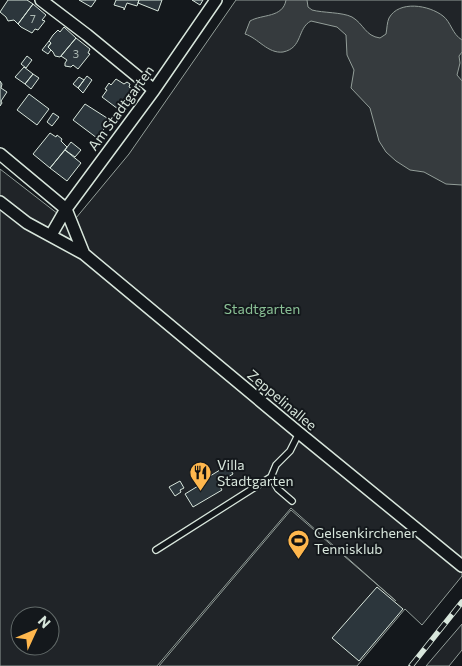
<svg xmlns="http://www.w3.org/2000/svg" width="462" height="666" viewBox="0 0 462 666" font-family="Commissioner,sans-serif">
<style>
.green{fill:#202428;stroke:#939e99;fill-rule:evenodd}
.water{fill:#363b3e;stroke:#939e99}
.building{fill:#2c363c;stroke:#d8e6dc}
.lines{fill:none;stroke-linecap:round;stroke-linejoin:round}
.lane-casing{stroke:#d8e6dc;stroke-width:8}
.street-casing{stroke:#d8e6dc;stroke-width:14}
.lane{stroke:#14181c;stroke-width:5.5}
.street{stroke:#14181c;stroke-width:11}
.rail-casing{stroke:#d8e6dc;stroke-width:5.5}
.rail{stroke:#14181c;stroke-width:4;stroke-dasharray:11;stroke-linecap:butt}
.labels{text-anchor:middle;stroke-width:4;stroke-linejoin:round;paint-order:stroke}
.number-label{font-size:11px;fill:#adbab4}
.street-label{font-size:14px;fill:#d8e6dc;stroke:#14181c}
.park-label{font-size:14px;fill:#8ac095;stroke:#14181c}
.poi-label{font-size:14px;fill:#d8e6dc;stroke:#14181c;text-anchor:start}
</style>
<rect width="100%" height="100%" fill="#14181c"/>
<!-- green -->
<path class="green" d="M236,0H462V576L422,625L405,609L357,666H159L291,510L396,601L291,508L157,666H0V169L71,224L129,154ZM20,616H50V646H20Z
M462,624V650L449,666H426Z"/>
<!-- water -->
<path class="water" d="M286,0H307L308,7L312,10C323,13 342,12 352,17C364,24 365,36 380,38L386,34C387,29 387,22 389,18C399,0 429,5 443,16C451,22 452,34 462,40V52L459,56L460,63L457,75L462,81V185L446,184L424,172L410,170L396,161L386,152L379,141L370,108L351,88L354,70L347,55L346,35L337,27L311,21C297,28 303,48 283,52C268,54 258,38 245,34L250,21C262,14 283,18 286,0Z"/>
<!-- building -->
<path class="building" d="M8,0H27L33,4L18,24L14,20L8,21L6,17L0,12Z
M79,0H96L91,7Z
M116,0H139L137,6L127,3L124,10V8L114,5Z
M139,0H162L158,11L138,3Z
M192,0H203L200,5Z
M33,4L46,15L42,20L45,21L38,30L35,29L32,33L21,27L18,24Z
M64,27L76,38L60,57L55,56L53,52L48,47L51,43L49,41L53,35L58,30L60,32Z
M76,38L90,49L88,53L90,54L78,69L73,65L71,67L65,66V63L67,60L61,56Z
M49,41L51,43L48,47L51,50L48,54L42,50Z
M27,56L32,60L26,68L21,64Z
M24,67L33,74L25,84L15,77Z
M33,74L39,78L31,89L25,84Z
M87,76L92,80L83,93L78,88Z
M79,77L84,80L78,88L73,84Z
M116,79L124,84L127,82L130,84L129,87L132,89L128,95V102L122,104L118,109L102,97L107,90L105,89L109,83L111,85Z
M0,81L2,84L1,88L7,92L1,101L2,103L0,106Z
M29,94L49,109L37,125L17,110Z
M85,104L107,118L105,121L108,123L107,125L97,138L73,120Z
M53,113L59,117L52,126L47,122Z
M50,133L56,137L57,135L62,139L61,141L67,147L50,168L33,154Z
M71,142L81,150L75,157L65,150Z
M65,150L81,163L67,181L50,168Z
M228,465L233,474L218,483L222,490L193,507L185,494L203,483L202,481Z
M180,481L184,488L180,490L181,492L175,496L169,487Z
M377,587L403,609L359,661L332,638Z"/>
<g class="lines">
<defs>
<path id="lane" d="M271,477L278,489L292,501
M156,550L271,477L276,465L290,451L299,433"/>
<path id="street" d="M41,0L87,35L154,90
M0,154L66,209L84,254
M0,202L27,223L84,254L299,433L462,566
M51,235L66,209L154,90L216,0"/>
</defs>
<!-- lane casing -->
<use href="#lane" class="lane-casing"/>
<!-- street casing -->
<use href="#street" class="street-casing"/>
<!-- lane -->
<use href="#lane" class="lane"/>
<!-- street -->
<use href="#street" class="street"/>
<defs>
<path id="rail" d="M411,666L462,602"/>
</defs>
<!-- rail casing -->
<use href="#rail" class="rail-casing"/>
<!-- rail -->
<use href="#rail" class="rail"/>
</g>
<!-- icons -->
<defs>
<symbol id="restaurant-pin" viewBox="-11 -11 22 30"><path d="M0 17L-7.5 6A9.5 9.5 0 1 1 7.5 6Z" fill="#ffb74d" stroke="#14181c"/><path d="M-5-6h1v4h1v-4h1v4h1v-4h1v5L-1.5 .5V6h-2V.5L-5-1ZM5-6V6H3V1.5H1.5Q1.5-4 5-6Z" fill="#111"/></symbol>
<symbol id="stadium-pin" viewBox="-11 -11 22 30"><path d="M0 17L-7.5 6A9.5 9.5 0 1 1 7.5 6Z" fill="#ffb74d" stroke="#14181c"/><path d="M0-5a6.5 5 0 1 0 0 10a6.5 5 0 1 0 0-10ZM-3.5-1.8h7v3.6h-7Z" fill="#111"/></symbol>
</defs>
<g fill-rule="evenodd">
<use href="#restaurant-pin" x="188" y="460" width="25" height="34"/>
<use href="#stadium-pin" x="286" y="528" width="25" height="34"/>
</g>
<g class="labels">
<!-- number labels -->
<g class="number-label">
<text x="33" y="23">7</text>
<text x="76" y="58">3</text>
</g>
<!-- street labels -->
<g class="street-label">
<text transform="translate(121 108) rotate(-54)" y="5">Am Stadtgarten</text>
<text transform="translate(282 400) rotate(40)" y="5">Zeppelinallee</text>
</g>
<!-- park labels -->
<g class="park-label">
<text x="262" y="314">Stadtgarten</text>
</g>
<!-- poi labels -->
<g class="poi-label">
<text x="217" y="470">Villa<tspan x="217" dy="16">Stadtgarten</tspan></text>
<text x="314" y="538">Gelsenkirchener<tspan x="314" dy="16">Tennisklub</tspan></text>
</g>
</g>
<!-- north arrow -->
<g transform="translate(35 631) rotate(46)"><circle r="24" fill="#14181c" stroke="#626a69"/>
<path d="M0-4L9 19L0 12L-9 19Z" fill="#ffb74d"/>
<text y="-8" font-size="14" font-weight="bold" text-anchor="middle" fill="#d8e6dc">N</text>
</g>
</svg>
